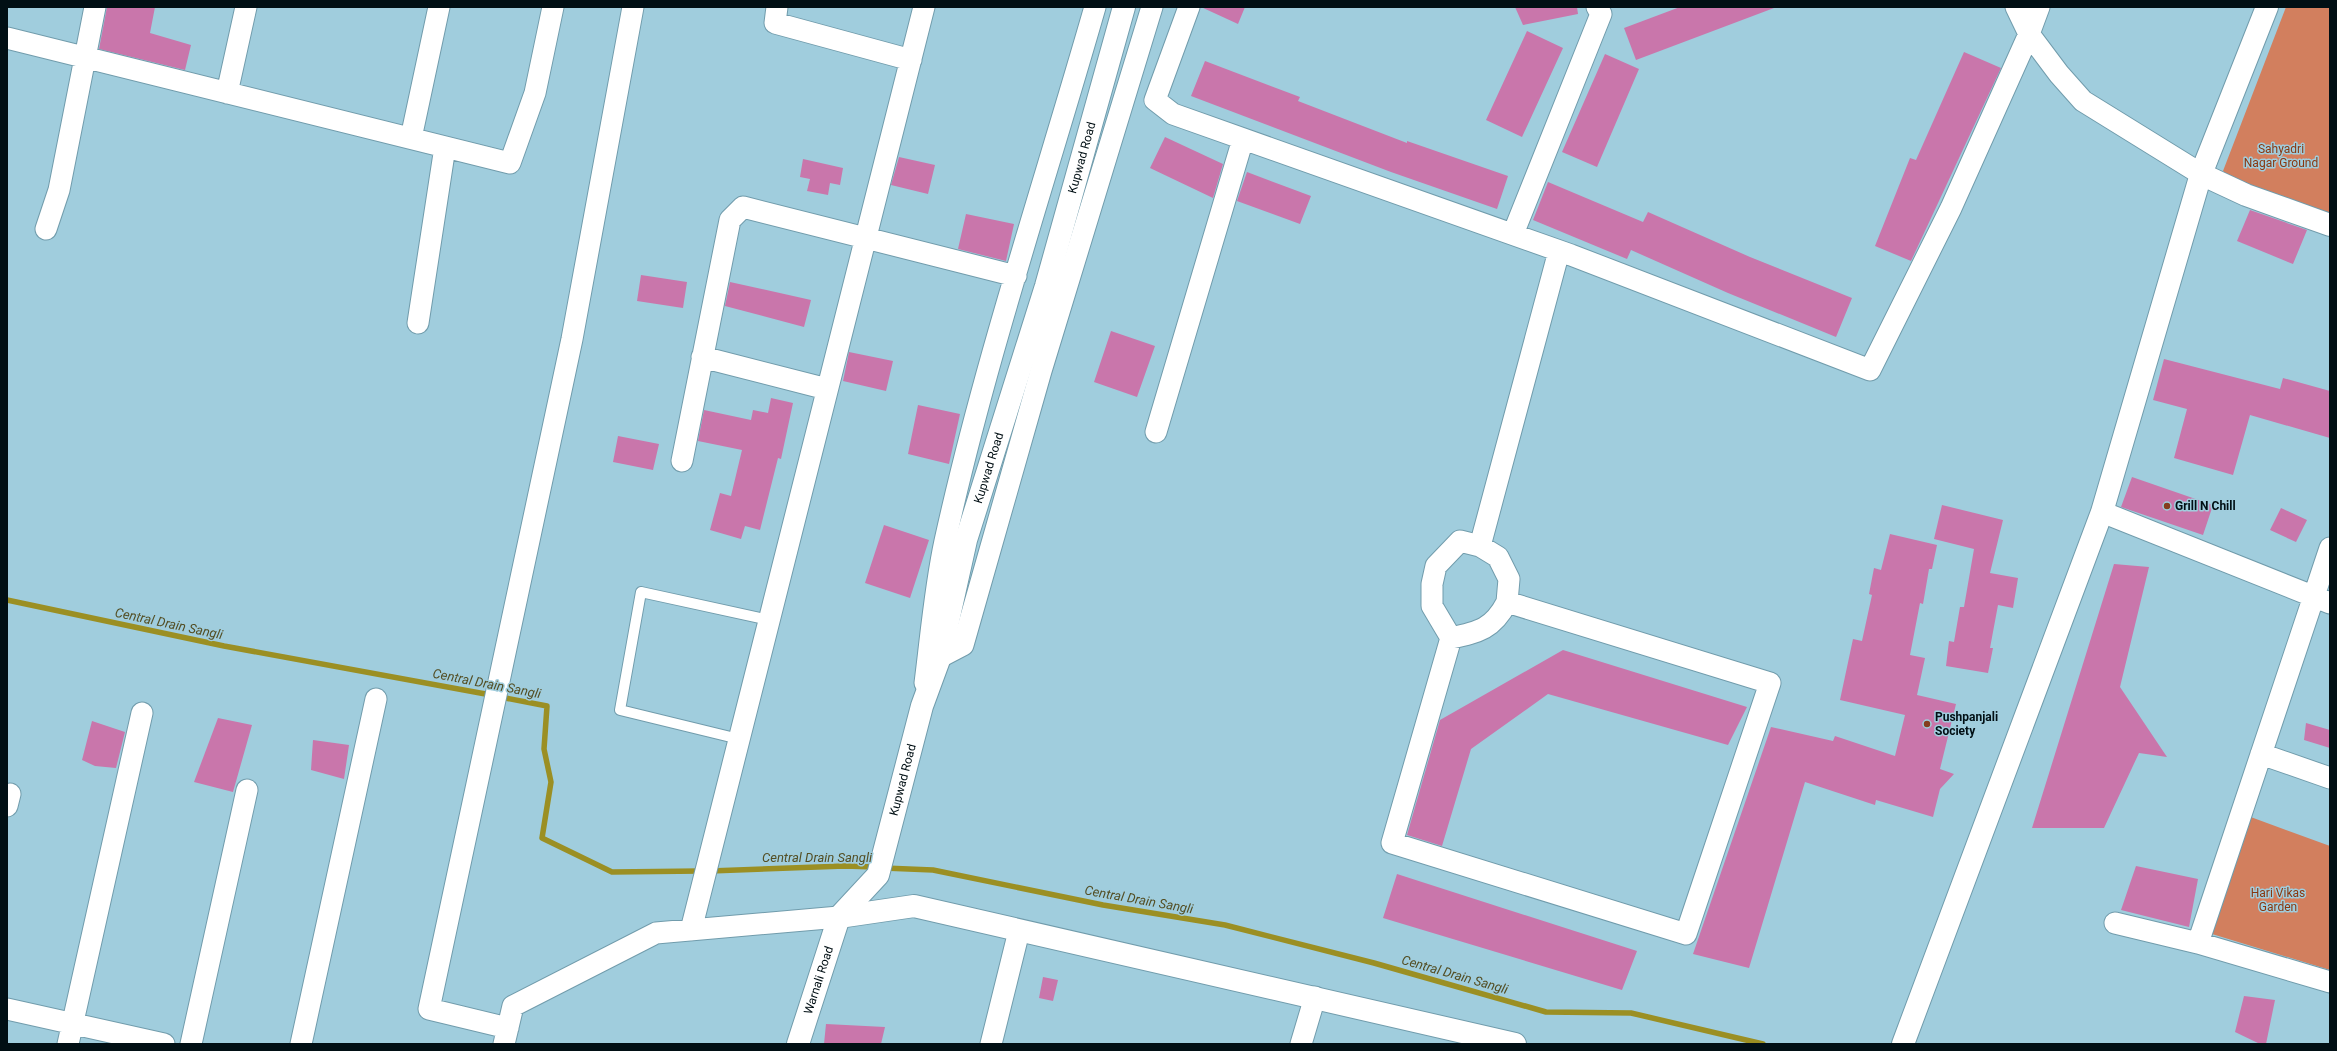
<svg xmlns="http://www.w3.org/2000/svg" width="2337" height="1051" viewBox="0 0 2337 1051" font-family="Roboto,sans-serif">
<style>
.green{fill:#d27f5e}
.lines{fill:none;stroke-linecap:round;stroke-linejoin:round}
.stream{stroke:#9b8f23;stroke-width:5.5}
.building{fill:#c976ab}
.service-casing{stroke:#719cac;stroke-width:12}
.minor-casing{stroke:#719cac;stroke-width:23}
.tertiary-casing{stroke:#719cac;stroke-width:24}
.secondary-casing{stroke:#719cac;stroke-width:24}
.service{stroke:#fff;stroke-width:10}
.minor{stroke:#fff;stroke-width:21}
.tertiary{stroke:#fff;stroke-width:22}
.secondary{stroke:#fff;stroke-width:22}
.poi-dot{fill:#853d1e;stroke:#a0cddd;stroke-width:1.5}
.labels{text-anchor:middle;stroke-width:3;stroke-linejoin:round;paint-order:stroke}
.park-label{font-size:12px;fill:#89370f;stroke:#a0cddd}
.street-label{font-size:12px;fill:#010f14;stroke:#a0cddd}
.poi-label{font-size:12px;font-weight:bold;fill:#010f14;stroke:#a0cddd;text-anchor:start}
.water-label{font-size:13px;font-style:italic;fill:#534e24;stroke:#a0cddd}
</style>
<rect width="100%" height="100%" fill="#a0cddd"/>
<!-- green -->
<path class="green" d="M2286,7H2330V221L2246,195L2223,171Z
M2248,816L2330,846V970L2212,934Z"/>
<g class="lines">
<!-- stream -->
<path class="stream" d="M7,600L224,646L491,695
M500,697L547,706L544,749L551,782L542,838L612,872L701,871
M884,868L933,870L1103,905L1225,925L1374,963L1546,1012L1631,1013L1763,1044
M710,871L845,866L875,867"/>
</g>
<!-- building -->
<path class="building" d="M107,7H155L150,33L191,45L185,70L99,49Z
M1201,7H1245L1238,24Z
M1515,7H1577L1578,14L1523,25Z
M1680,7H1774V8L1636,60L1624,28Z
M1527,31L1563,48L1522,137L1486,120Z
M1964,52L2001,68L1911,261L1875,246L1910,158L1916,160Z
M1605,54L1639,69L1597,167L1562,152Z
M1205,61L1300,97L1298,101L1407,143V141L1508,176L1497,209L1391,172L1191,96Z
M1165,137L1223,164L1213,198L1150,168Z
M899,157L935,165L928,194L891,185Z
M803,159L843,168L840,185L830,183L828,195L807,191L810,179L800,177Z
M1247,172L1311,196L1300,224L1237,201Z
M1548,182L1643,222L1648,212L1750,257L1852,298L1836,337L1728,293L1631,250L1627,259L1533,220Z
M2250,210L2307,230L2293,264L2237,241Z
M966,214L1014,224L1006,261L958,249Z
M641,275L687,282L683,308L637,301Z
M730,282L811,300L804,327L725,306Z
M1111,331L1155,346L1137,397L1094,382Z
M849,352L893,361L886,391L843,381Z
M2164,359L2280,389L2283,378L2330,391V438L2250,415L2233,475L2174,458L2187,409L2153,400Z
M771,398L793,403L781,459L778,458L760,530L745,526L741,539L710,530L720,493L731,496L742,450L698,441L704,410L751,420L753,410L768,413Z
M918,405L960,414L949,464L908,454Z
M618,436L659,444L653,470L613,462Z
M2132,477L2213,505L2203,535L2121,507Z
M1942,505L2003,520L1990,573L2018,578L2013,608L1998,605L1990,648H1993L1988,673L1946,666L1949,641L1954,642L1960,607H1964L1974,549L1934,539Z
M2281,508L2307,520L2296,542L2270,530Z
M884,525L929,540L910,598L865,583Z
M1890,534L1937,545L1932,569H1929L1923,604L1920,603L1910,655L1925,658L1917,695L1956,704L1940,769L1954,774L1940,789L1933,817L1876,800L1875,805L1805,782L1749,968L1693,954L1771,727L1833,741L1835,736L1895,756L1905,715L1840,700L1853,639L1862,641L1872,595L1869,594L1874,568L1881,570Z
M2114,564L2149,567L2120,687L2167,757L2139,753L2104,828H2032Z
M1563,650L1747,707L1728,745L1548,694L1471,749L1442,846L1407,835L1440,720Z
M218,718L252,725L233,792L194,782Z
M92,721L125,732L116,768L95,766L82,760Z
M2306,723L2330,730V748L2304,740Z
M313,740L349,745L344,779L311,770Z
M2136,866L2198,879L2189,927L2121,910Z
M1397,874L1637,951L1622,990L1383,918Z
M1043,977L1058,980L1053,1001L1039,998Z
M2244,996L2275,1000L2266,1044H2260L2235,1032Z
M826,1024L885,1027L881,1044H824Z"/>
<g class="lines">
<defs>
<path id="service" d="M739,739L620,710L641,592L769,620"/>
<path id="minor" d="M777,7L775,23L911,60
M1189,7L1155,100L1173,114L1571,255L1870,370L1951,208L2029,34L2039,7
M2016,7L2029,34L2059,74L2083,101L2201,174L2207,159
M7,38L510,163L535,93L553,7
M227,93L246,7
M411,138L439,7
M46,229L59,190L95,7
M1513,234L1601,14L1597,7
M418,323L445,147
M702,357L827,389
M1156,432L1243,139
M682,461L730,220L743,207L1016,276
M2102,512L2330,603
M1480,546L1460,541L1436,566L1432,584V606L1451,638L1392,843L1686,934L1770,683L1507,602L1509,579L1498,557L1480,546L1559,251
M2330,548L2198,943L2330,982
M1451,638C1479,632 1493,629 1507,602
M940,657L963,645L1041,371L1152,7
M925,683C931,636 935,587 945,541C985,360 1044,185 1095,7
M2261,754L2330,778
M7,806L10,794
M2115,923L2198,943
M691,930L924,7
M7,1009L164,1044
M508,1028L429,1009L572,339L633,7
M68,1044L142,713
M191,1044L247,790
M301,1044L376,699
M504,1044L513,1006L656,933L839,917
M991,1044L1019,931
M1301,1044L1315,997"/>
<path id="tertiary" d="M2201,174L2246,195L2330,225
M839,917L914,906L1515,1044"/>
<g id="secondary">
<path id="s1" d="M798,1044L839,917L878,875L922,706L940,657L966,540L1046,286L1124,7"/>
<path d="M1903,1044L2102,512L2201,174L2267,7"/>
</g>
</defs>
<!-- service casing -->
<use href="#service" class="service-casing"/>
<!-- minor casing -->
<use href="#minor" class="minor-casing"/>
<!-- tertiary casing -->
<use href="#tertiary" class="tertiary-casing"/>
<!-- secondary casing -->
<use href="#secondary" class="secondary-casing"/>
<!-- service -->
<use href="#service" class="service"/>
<!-- minor -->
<use href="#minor" class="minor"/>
<!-- tertiary -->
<use href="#tertiary" class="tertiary"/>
<!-- secondary -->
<use href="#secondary" class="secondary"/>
</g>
<!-- markers -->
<g class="poi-dot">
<circle cx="2167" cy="506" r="4"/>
<circle cx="1927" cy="724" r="4"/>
</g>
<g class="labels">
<!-- park labels -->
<g class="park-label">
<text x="2281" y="153">Sahyadri<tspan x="2281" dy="14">Nagar Ground</tspan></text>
<text x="2278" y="897">Hari Vikas<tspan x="2278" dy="14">Garden</tspan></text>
</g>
<!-- street labels -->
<g class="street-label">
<text dy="4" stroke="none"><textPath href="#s1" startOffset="937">Kupwad Road</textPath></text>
<text dy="4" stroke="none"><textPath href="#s1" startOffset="613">Kupwad Road</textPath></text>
<text dy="4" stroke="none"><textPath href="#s1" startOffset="289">Kupwad Road</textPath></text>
<text dy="4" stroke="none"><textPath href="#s1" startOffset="67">Warnali Road</textPath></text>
</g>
<!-- poi labels -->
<g class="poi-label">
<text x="2175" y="510">Grill N Chill</text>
<text x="1935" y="721">Pushpanjali<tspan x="1935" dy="14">Society</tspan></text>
</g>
<!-- water labels -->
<g class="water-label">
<text transform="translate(169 623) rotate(12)" y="5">Central Drain Sangli</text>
<text transform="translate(487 683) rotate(11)" y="5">Central Drain Sangli</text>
<text x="817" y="862">Central Drain Sangli</text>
<text transform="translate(1139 899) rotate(10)" y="5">Central Drain Sangli</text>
<text transform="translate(1455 974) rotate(16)" y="5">Central Drain Sangli</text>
</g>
</g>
<!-- border -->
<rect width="2337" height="1051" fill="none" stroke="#010f14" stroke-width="16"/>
</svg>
